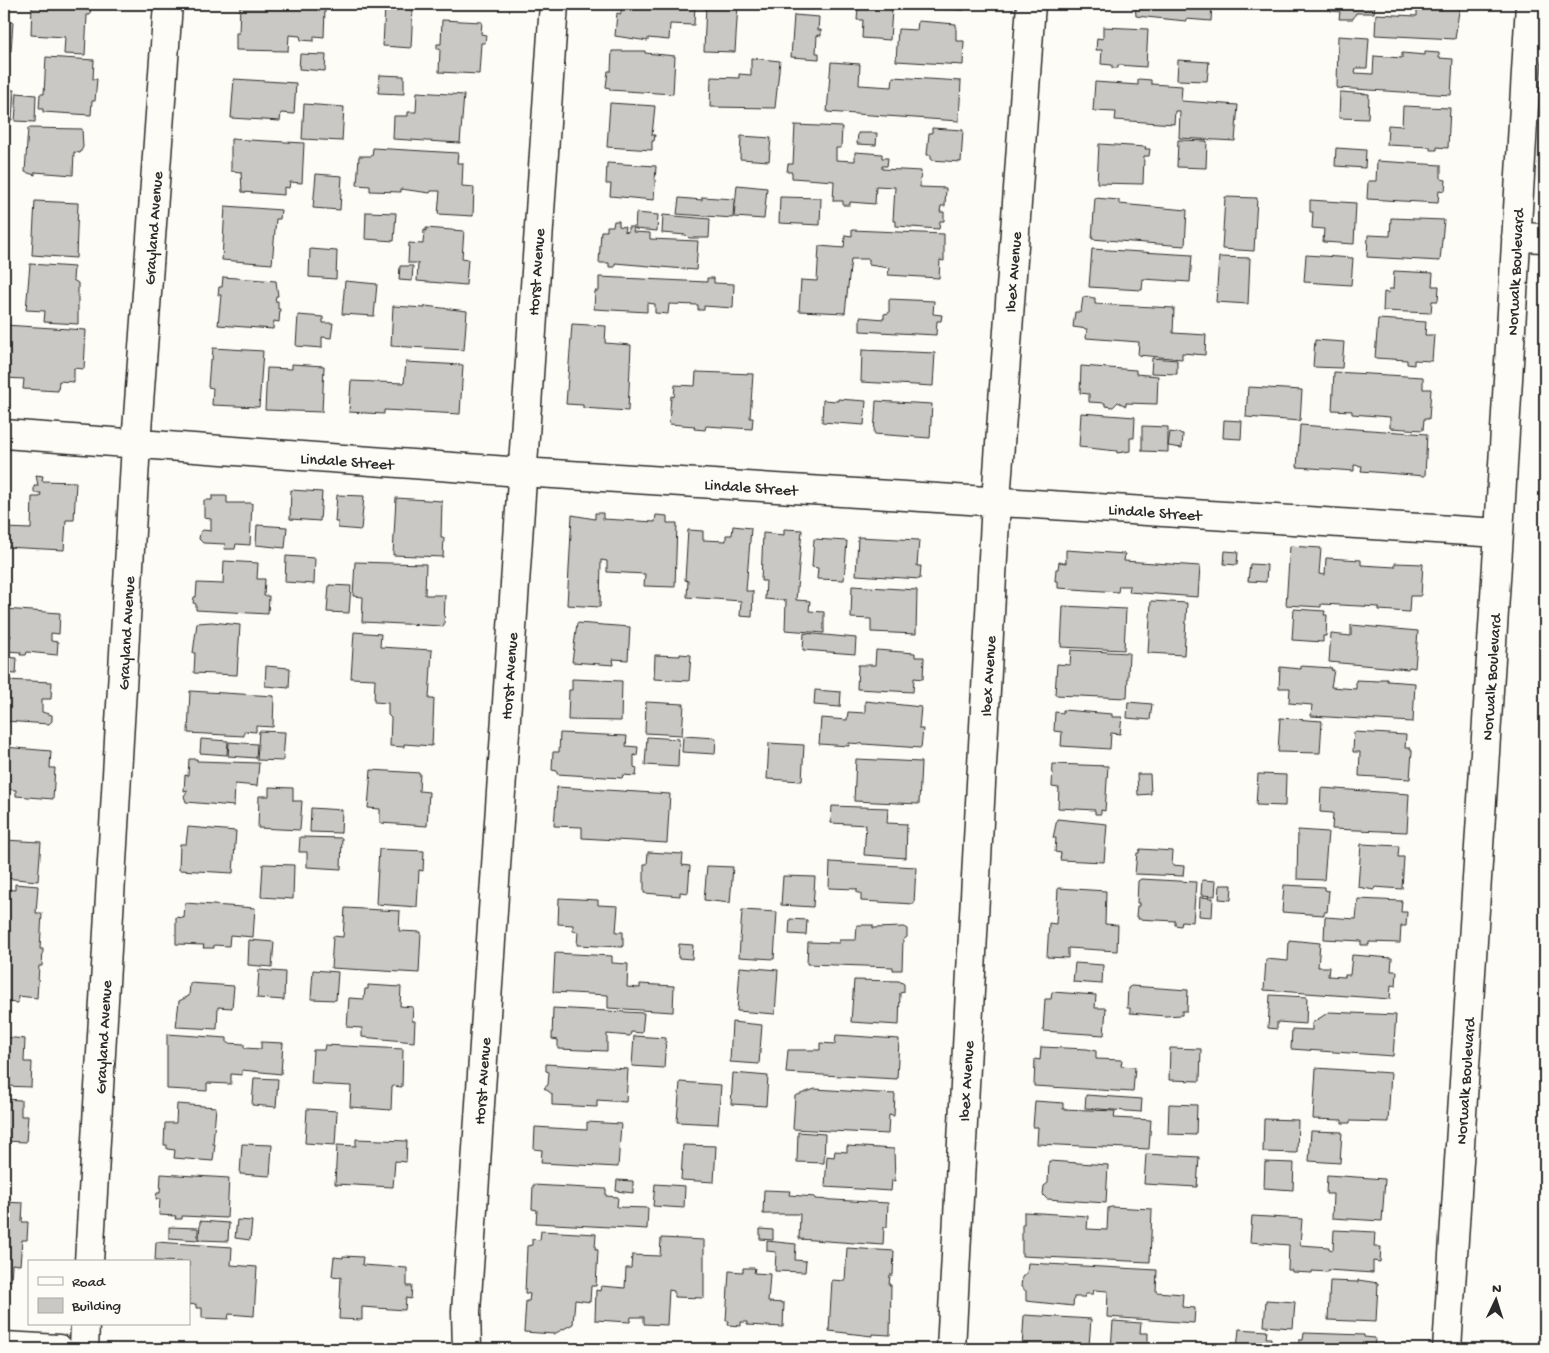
<svg xmlns="http://www.w3.org/2000/svg" width="1549" height="1353" viewBox="0 0 1549 1353" font-family="'Gochi Hand',sans-serif">
<style>
.building{fill:#c9c8c4;stroke:#2b2b2b}
.lines{fill:none;stroke-linecap:round;stroke-linejoin:round}
.minor-casing{stroke:#2b2b2b;stroke-width:31}
.minor{stroke:#fdfcf7;stroke-width:28}
.labels{text-anchor:middle;stroke-width:4;stroke-linejoin:round;paint-order:stroke}
.street-label{font-size:16px;fill:#2b2b2b;stroke:#fdfcf7}
</style>
<rect width="100%" height="100%" fill="#fdfcf7"/>
<filter id="ink" filterUnits="userSpaceOnUse"><feTurbulence type="fractalNoise" baseFrequency=".02" numOctaves="2"/><feDisplacementMap in="SourceGraphic" scale="10" xChannelSelector="R" yChannelSelector="G"/><feConvolveMatrix kernelMatrix="1 2 1 2 8 2 1 2 1" color-interpolation-filters="sRGB"/></filter>
<g filter="url(#ink)">
<!-- building -->
<path class="building" d="M32,4H91L90,15H87L85,55L64,54L65,37L31,35Z
M621,4H695L694,25L670,24L669,40L648,38V41L615,36L617,13L621,14Z
M706,4H738L735,52L704,51Z
M900,4H964V10L900,7Z
M1135,4H1212L1211,21L1186,19V21L1136,16Z
M1332,4H1375L1374,13H1356L1353,19H1339L1340,12L1331,11Z
M1411,4H1460L1455,39L1375,35L1376,14L1417,16V8H1410Z
M240,5L325,9L324,37L314,36V41L301,40L300,36L289,35L288,51L236,50V33H239Z
M385,6L413,8L411,48L383,46Z
M863,7L892,9L890,40L862,38L863,20H857L858,8Z
M794,15L819,17L818,30H821V36L817,35L816,53H819V59L791,57Z
M442,20L482,22L481,34L486,35L485,43H481L479,74L439,72L440,49H437V44H441Z
M918,21L956,24V41H964L963,65L896,61L898,29L917,30Z
M4,22H13L11,51L4,50Z
M1103,27L1148,29L1146,67L1118,65V68H1112V65L1101,64L1102,50H1096L1097,38L1103,39Z
M1338,36L1369,38L1367,68H1356L1355,73L1373,74L1374,56L1402,58V53L1425,55V52L1439,53V58L1453,59L1451,95L1337,88Z
M612,51H645V53L675,56L673,94L610,90V88L606,87L608,71H611Z
M300,54L326,55L325,71L299,69Z
M46,57L94,60L93,79H97L95,101H92L91,115L43,112V109H39L40,94H44Z
M751,58L780,61L775,108L710,107L711,77L739,78V74L751,75Z
M1178,60L1209,62L1207,81L1177,80Z
M831,62L860,64L859,85L892,87L893,77L961,81L959,121L827,112Z
M380,75L404,76V94L378,93Z
M234,79L296,83L294,114L281,113L280,121L231,118Z
M1138,79L1151,80V84L1182,86L1181,101L1238,105L1235,141L1179,138L1180,111H1175L1174,124L1115,120L1116,112L1093,111L1095,82L1138,85Z
M4,90H14L12,120H4Z
M417,92L464,95L460,143L393,139L394,116H408V112H416Z
M1340,92L1369,94L1368,119L1339,118Z
M17,93L36,95L35,122L15,121Z
M610,103L655,106L652,135H655L654,141H652V150L607,147Z
M304,104L344,107L342,141L302,139Z
M1403,106L1450,108L1448,148L1437,147V150H1430V147L1387,145L1388,125L1402,126Z
M795,125L842,127L841,148H836V160L855,161V152L882,154V158H888L887,166H882V169L921,171L920,187L946,188L945,206H941L940,212H944V221H940L939,229L896,226V221H893L895,187L876,186L875,204L850,202V205H843V201H833L834,181L792,178V172H787L788,164H793Z
M28,128L82,129L83,147L80,153L74,152L73,175L35,172V175L25,172Z
M932,128L963,130L961,162L931,160V155H927L929,133H932Z
M858,133H877L876,145L857,144Z
M741,136L771,138L769,161L740,159Z
M231,139L304,143L302,183L290,182L289,188L284,187V195L242,192L241,172L231,171Z
M1178,140L1207,141L1206,168L1177,167Z
M1099,144L1146,147L1145,149H1150L1149,156H1144L1143,184L1097,183Z
M4,148V162H7L6,189L4,188Z
M373,148L458,153L457,163H463L462,186L474,187L473,216L438,214L440,191H431L430,193L401,189V192L370,191V186L357,185L359,156H372Z
M1336,148L1366,150L1365,168L1335,166Z
M1377,161L1441,165V179L1446,180L1445,191L1439,190L1438,203L1367,199L1368,181H1376Z
M607,163L656,166L654,200L610,196L611,184H606Z
M316,174L342,176L340,210L313,208Z
M737,185L767,188L764,219L734,217Z
M702,197L734,199L733,218L677,214L679,198L702,200Z
M780,197L821,198L820,225L779,223Z
M1225,197L1257,198L1254,251L1222,249Z
M1095,198L1119,200V204L1187,210L1185,246L1092,239Z
M1310,200L1356,203L1354,244L1323,242L1324,229L1312,228L1313,212H1310Z
M35,201L78,203L76,258L32,255Z
M225,206L281,210L280,219H276L272,264L222,260Z
M366,212L396,213L394,241L365,239Z
M636,213L658,215L657,231L635,229Z
M663,215L710,219L709,238H689L686,235L662,233Z
M1391,218L1444,220L1440,261L1367,257L1368,235L1390,236Z
M614,221H619V226L625,227L624,231L628,232V227H634L633,232L650,233V239L698,241L696,270L615,263V267H609V263H599L601,231H607V226H613Z
M426,228L464,231L462,258L468,259L466,285L417,281L418,263H408L409,243L423,244L424,230L426,231Z
M852,230L944,234V261L940,260L939,278L888,275L889,268L869,265V259H851L845,313L799,311L801,280L817,281L819,246L844,248L845,235L852,236Z
M310,249L337,251L336,279L309,277Z
M1092,249L1192,255L1190,282L1143,279L1142,290L1089,287Z
M1306,255L1353,258L1351,285L1304,282Z
M1219,257L1250,258L1248,304L1216,302Z
M30,264L74,267L73,280L78,283V324L44,322L45,311L26,310Z
M400,266H413L412,281L399,280Z
M1394,271L1433,273L1432,286H1439L1438,301H1432L1431,313L1383,311L1384,292L1388,293L1389,289H1393Z
M223,277L276,281L278,296H276L275,301H278V309H280L279,322L274,321L273,329L218,325L221,295H218L219,287H222Z
M599,277L707,282V278H714V283L734,284L733,308L704,306V310H698V305L669,304L668,314L655,313V304L647,303V312L594,309L595,291H599Z
M345,281L377,284L374,316L342,314Z
M1083,297L1095,298V304L1174,308L1173,333L1206,335L1205,355L1182,353V359L1138,355L1139,342L1086,338L1087,329L1073,327L1075,312H1081Z
M889,299L934,301L933,314L942,315L941,321H937L936,335L860,331V317L884,319V314L889,313Z
M393,306L425,308V306L467,311L464,350L391,346Z
M298,315L323,317V323H333L331,338L322,337V348L296,346Z
M1378,319L1426,322L1425,335H1434L1432,361L1414,360V365L1407,364V360L1375,358Z
M572,324L606,326L605,343L631,345L628,411L583,408V405L566,404Z
M4,325L86,330L84,369L74,368V382L59,381L58,391L23,389L24,379L4,378Z
M1315,340L1344,342L1342,368L1313,367Z
M213,348L263,351L259,407L212,405L213,388L208,387L210,360H212Z
M862,350L935,353L933,386L861,382Z
M1152,358L1177,360V374L1151,373Z
M406,362L463,365L460,414L384,410V414L349,412L351,381L404,383Z
M292,364L324,366L322,412L265,410L267,368L292,369Z
M1081,366L1136,370V374L1158,376L1157,404L1126,403V406L1118,402L1113,407L1105,406V403L1089,402V394L1080,393Z
M696,372L753,374L750,418H753L752,429L706,426L705,430L694,429L695,426L669,424L671,396L674,397L675,385L695,386Z
M1334,372L1423,377V389H1431L1429,419H1424L1423,430L1390,428V417L1352,414V411L1332,410Z
M1248,387L1302,390L1300,421L1246,417Z
M838,399L866,401L864,425L822,422L823,400L838,401Z
M876,401L932,404L930,438L874,434Z
M1081,413L1135,417L1134,438H1130V451L1117,453V451L1079,447Z
M1224,420L1242,421L1241,439L1223,438Z
M1300,425L1427,434L1425,476L1361,471L1362,466L1354,465V471L1297,467Z
M1142,426L1168,427V452L1142,451Z
M1170,432L1183,434L1182,448L1168,446Z
M36,475L43,476L42,481L76,482L74,520H66L64,550L4,547V528L31,529L32,497H40L41,493H34V486H38Z
M291,490L322,492L320,521L290,519Z
M337,495L364,496L361,530L338,528V522H335Z
M212,496H227V503H252L250,545L236,544L235,549H224L225,544L203,543L199,539L200,533L203,530L211,531V519L204,518V500H212Z
M396,498L442,501L441,538H444L443,557L393,555Z
M595,513H603V519L655,522L656,515L667,516V523H677L675,587L644,586L645,574L607,572V561L601,560L600,607L567,605L572,515L595,519Z
M257,525L287,527L285,548L256,545Z
M733,526L751,528L746,591H753L752,617L740,616L741,601L687,597L688,581L685,580L688,530L703,531V540L726,541V535H732Z
M784,529L802,530L796,600L810,601L809,611L824,612V633L785,630L786,601L765,599L766,581H761L763,533L784,535Z
M858,537L919,540L917,566H921L920,579L856,575Z
M814,539L847,541L844,580L817,579L818,568L812,567Z
M1290,546L1321,548L1319,574L1325,575L1326,558L1361,560V565L1395,567V563L1423,564L1421,596H1410L1409,612L1379,610V607L1321,604V607L1286,605Z
M1066,550L1125,554L1124,561L1200,566L1198,597L1129,592L1130,586H1119L1118,592L1058,588V581H1055L1056,569H1058L1059,562L1066,563Z
M1225,551L1238,552L1237,565L1224,564Z
M286,556L315,558L314,584L285,582Z
M224,561L258,563L257,579H265L264,596H269L268,614L196,610V604L193,603L194,597H196L197,583L223,584Z
M355,562L426,564L425,595H445L444,626L362,622L363,597L353,596Z
M1250,564L1267,565L1266,582L1248,581Z
M329,585L351,586L349,613L327,612Z
M852,586L917,590L916,634L871,632V619L851,618Z
M1151,601L1187,603L1184,655L1148,653Z
M1063,606L1126,609L1124,650L1061,647Z
M4,609L60,613L59,634L51,633V641L58,642L57,655L27,652L26,655H20L21,652L6,651L11,635L4,634Z
M1294,609L1325,611L1324,615H1327L1326,636H1323V642L1292,640Z
M212,622L240,625L237,675L194,673L195,653H193L197,623Z
M577,623L630,627L628,660L613,659L614,665L572,662Z
M1351,625L1418,631L1415,668L1409,667L1408,669L1329,662L1331,634L1351,636Z
M354,632L381,634L380,647L432,650L429,699H434L432,746L404,744V747L390,746L391,718L388,715V703L374,702L375,679L351,678Z
M804,633L856,638L855,654L803,650Z
M876,650L915,653V657H924L923,679L914,678L913,692L857,689L858,665H875Z
M1071,650L1129,653L1127,698L1055,695L1057,664L1070,665Z
M680,654L691,655L689,681L654,679L655,655L680,656Z
M4,657L17,658L16,674L4,673Z
M266,666L290,668L289,688L265,686Z
M1301,666L1332,668L1331,670H1334L1331,687L1356,689V680L1379,681L1380,679H1387V681L1415,683L1413,722L1311,716L1312,705L1289,703L1290,688H1279L1280,667L1301,669Z
M4,678V680L52,682L51,699H42V712L52,715V721L49,724L4,721Z
M572,679L622,681L621,721L568,720L569,690H572Z
M815,690L841,692L840,707L814,705Z
M190,691L274,696L273,727L256,726V732L244,731V736L188,733Z
M865,701L921,707L919,729H923L921,748L849,743V746L819,744L821,718L847,720L848,712L865,713Z
M646,702L684,704L682,735L645,733Z
M1128,702L1152,704L1150,720L1127,718Z
M1063,710L1112,714V717H1122L1120,734L1111,733L1110,749L1061,746L1062,732L1054,731L1055,712L1063,713Z
M1280,718L1322,721L1320,753L1278,752Z
M259,731L285,732L283,761L257,760Z
M1354,732L1406,735L1405,748H1410L1412,751L1410,779L1359,776L1360,752H1353Z
M560,733L627,736L626,746L638,747L637,756L634,755V767L637,768L636,776L623,775L622,778L557,774V771L552,770L553,752H559Z
M683,736L716,738L715,754L682,752Z
M647,737L679,739L678,767L645,765Z
M201,739L228,741L227,755L200,753Z
M229,742L257,744L256,758L228,756Z
M769,743L804,745L802,781L767,779Z
M4,747L51,751L50,768H55L53,799L16,796V790L4,789Z
M189,759H197V761L259,763L257,786L235,784L234,806L186,802L184,796L188,790L184,791L185,775L188,776Z
M856,759L921,762L919,804L854,801Z
M1053,764L1108,766L1105,811L1101,810V814H1095V810L1058,808L1059,788L1052,787Z
M371,770L420,773L419,791L429,792L427,826L380,823V809L368,808Z
M1137,774H1150L1151,794L1138,795Z
M1258,774L1286,775L1285,806L1256,805Z
M269,787L293,788V801H302L300,830L258,828L259,796H269Z
M557,787L670,794L667,843L582,838V827L554,826Z
M1321,788L1409,794L1407,832L1332,829L1333,813L1320,812Z
M832,806L888,808L887,823L907,824L906,858L864,855L866,825L831,823Z
M311,808L342,810L341,833L310,832Z
M1057,819L1107,824L1104,862L1060,860L1061,853L1055,852L1056,838H1053Z
M188,827L236,831L233,873L179,870L180,844H186Z
M1298,830L1328,832L1324,880L1297,879Z
M300,837L342,838L341,869L307,867V852H299Z
M4,840L41,842L38,881L4,878Z
M1361,844L1399,846L1398,857H1404L1402,889L1375,887L1374,890L1358,887Z
M379,849L424,851L423,871L419,870L417,907L376,904Z
M1140,849L1173,851L1172,865L1184,866L1183,876L1135,874L1137,853H1139Z
M648,852L683,854L682,865L690,866L688,893L680,892V896L644,893V864H647Z
M830,862L916,867L914,904L861,901V893H857V889L829,888Z
M263,864L294,865L293,899L261,897Z
M707,866L733,867L730,903L704,900Z
M783,876L815,877L813,907L781,905Z
M1141,879L1196,882L1193,922L1182,921L1181,926L1175,925V921L1138,919V916H1136L1137,906H1139V903H1137L1138,881Z
M1202,880L1216,881L1215,896L1201,895Z
M15,884L38,886L36,913H42L40,949H43L42,966H39L37,998L18,996V1003L4,1002V889L15,890Z
M1220,885H1232L1231,900L1219,899Z
M1284,885L1325,887V890L1329,891L1327,912H1324V915L1282,912Z
M1058,888L1106,891L1105,924L1118,925L1117,951L1068,948V958L1047,957L1049,923L1056,924Z
M1200,897L1213,898L1212,917L1199,916Z
M559,898L598,900V905L618,906L616,932H623V947L577,945L578,932L573,931V925L558,924Z
M1358,899L1402,901L1401,912H1407L1406,926H1401L1400,943L1369,942V945H1361V941L1324,939L1325,917L1356,919Z
M185,903L255,908L253,937L230,935L229,946L214,945V948H203L204,945L176,944V917L184,918Z
M345,908L400,911L399,931L421,932L419,973L331,968L333,936L343,937Z
M742,910L777,912L774,959L739,957Z
M790,919L807,920L806,935L789,934Z
M857,925H873V928L904,927L907,929V937L903,940L902,970H893V967L807,964L808,942L839,943V940H856Z
M249,940L274,942L272,967L248,965Z
M1289,940L1320,943L1318,967H1329L1328,976L1345,977V975H1350L1352,955L1392,958L1391,971H1397L1396,986L1391,985L1390,999L1264,990L1266,959L1288,961Z
M679,944L693,945L692,959L678,958Z
M555,953L612,956V963L628,964L627,987L640,988V984L674,986L673,1012L608,1008V995L553,992Z
M1075,963L1103,965L1102,984L1073,982Z
M740,967L778,970L775,1014L737,1011Z
M259,970L285,972L284,1000L257,998Z
M313,970L338,972L336,1000L311,999Z
M854,980L899,981L904,984V992L900,993L899,1025L851,1022Z
M190,983L234,986L232,1008L218,1007L217,1029L176,1027L179,1001L189,996Z
M368,985L401,987L400,1006L413,1007L412,1021H415L414,1042L362,1037V1028L347,1027L349,998L364,999L365,989H368Z
M1131,986L1188,990L1187,1011H1182V1015L1165,1016L1130,1013V1008H1127L1128,988Z
M1052,992L1096,995L1095,1008H1106L1104,1035L1043,1031L1045,999H1051Z
M1270,995L1307,997L1306,1024L1277,1022V1029L1268,1028Z
M553,1008L644,1013L642,1033L631,1032L630,1036L607,1034V1051L558,1049V1040L552,1039Z
M1329,1012L1396,1015L1393,1056L1291,1049L1292,1029L1312,1030V1023Z
M732,1022L762,1025L759,1064L730,1062Z
M167,1034L227,1038V1043L244,1044V1048L261,1049V1042L283,1043L281,1074L242,1070V1075L231,1074V1084L207,1083V1091L167,1089Z
M836,1035L899,1039L897,1079L786,1073L788,1050H820V1043L835,1044Z
M634,1036L666,1038L664,1068L632,1066Z
M4,1037L25,1039L24,1062H32L31,1087L4,1086Z
M325,1045L403,1049L402,1087L392,1086L391,1110L350,1107L351,1086L311,1084L313,1050H324Z
M1041,1047L1087,1049L1096,1051V1059L1122,1060L1121,1066L1135,1067L1133,1092L1034,1086L1035,1059L1040,1060Z
M1170,1048L1201,1049L1200,1081L1169,1080Z
M546,1064L628,1069L626,1102L597,1100V1107L552,1105V1094L544,1088L548,1085L549,1072L546,1071Z
M1316,1068L1391,1073L1388,1122L1350,1121V1123H1342V1120L1313,1119Z
M733,1073L768,1076L766,1106L731,1104Z
M254,1078L278,1079L276,1107L252,1105Z
M680,1082L721,1085L718,1124L677,1122Z
M815,1089L895,1094L894,1116L889,1115L888,1134L793,1129L795,1096Z
M1086,1095L1142,1099L1141,1112L1085,1108Z
M4,1099L21,1100V1116H28L26,1142L4,1141Z
M1035,1101L1063,1103V1109L1115,1111L1114,1118L1151,1120L1149,1149L1037,1144L1038,1127H1033Z
M177,1104L216,1107L213,1144H215L213,1161L174,1158L175,1150L167,1149V1145H164L165,1123H176Z
M1169,1104L1197,1105L1196,1135L1168,1134Z
M307,1109L337,1111L335,1145L305,1143Z
M1264,1119L1298,1120L1297,1153L1263,1152Z
M587,1122L621,1124L618,1167L541,1163L542,1150L534,1149L535,1127L587,1130Z
M1311,1131L1342,1132L1340,1163L1309,1161Z
M798,1132L825,1134L824,1163L797,1162Z
M356,1139L407,1141L406,1162L395,1161L393,1187L335,1184L337,1145L356,1146Z
M242,1144L272,1145L270,1176L240,1174Z
M683,1145L716,1146L714,1182L681,1180Z
M847,1146L894,1149L895,1181L892,1180L891,1191L825,1187L827,1156L834,1157L835,1151L847,1152Z
M1146,1154L1199,1157L1197,1187L1144,1184Z
M1049,1161L1108,1165L1106,1203L1047,1199L1043,1195L1044,1186L1048,1183Z
M1265,1162L1294,1163L1293,1190L1264,1188Z
M161,1174L229,1178L227,1218L182,1216V1219H175L176,1216L159,1215L160,1199H156L157,1193H160Z
M1327,1175L1385,1179L1382,1221L1332,1218L1333,1194H1326Z
M617,1180L633,1181V1193L616,1191Z
M655,1184L685,1186L684,1208L653,1206Z
M533,1185L606,1189V1196L618,1197L617,1207L648,1208L647,1229L536,1223L537,1210L532,1209Z
M764,1190L790,1191L789,1195L815,1197V1199L888,1203L887,1227H884L883,1245L799,1239L800,1214H763Z
M4,1202L23,1203L22,1222H28L27,1240H22L20,1265L12,1264L11,1281L4,1280Z
M1111,1207L1152,1209L1150,1262L1022,1256V1224H1024V1212L1088,1216L1087,1229L1107,1230L1108,1208Z
M1252,1216L1302,1219L1300,1245L1329,1247V1249L1333,1250L1334,1230L1375,1232L1374,1247H1381L1380,1262L1373,1261V1273L1328,1270V1272L1312,1271V1273L1292,1272V1270H1288L1289,1245L1250,1242Z
M237,1220L252,1221L250,1240L235,1238Z
M200,1221L229,1223L228,1241L199,1240Z
M169,1227L198,1228V1240L169,1238Z
M760,1229L773,1230V1240L760,1239Z
M541,1231L596,1234L595,1249L598,1250L596,1286H591L590,1302L575,1300L573,1324L554,1334L524,1332L526,1301H529L530,1294L525,1293L527,1246L532,1245V1239L540,1240Z
M661,1238L704,1240V1298L674,1297V1291L669,1290L667,1325L644,1324V1317H631L630,1322L595,1320L596,1290L600,1291L601,1286L625,1288L626,1268H631L632,1255L660,1256Z
M767,1241L796,1244L795,1260L806,1261L805,1272L775,1271L776,1252L767,1251Z
M156,1242L232,1247L231,1265L257,1267L254,1316L229,1314L228,1319L202,1318V1308H196V1304L189,1305V1262L155,1261Z
M847,1248L894,1251L893,1275H890L889,1285H891L890,1335L872,1334V1336L829,1331L832,1280L845,1281Z
M343,1256L363,1257L362,1265L407,1268V1286H412L411,1299L406,1298L405,1310L362,1307V1320L339,1319L341,1277L332,1276L334,1257L343,1258Z
M1028,1263L1157,1270L1156,1292L1183,1294L1182,1307L1195,1308L1194,1323L1107,1317L1108,1291L1094,1290L1093,1294H1085V1297H1074L1073,1306L1026,1301V1291L1021,1287L1022,1277L1027,1273Z
M743,1268H755L754,1273L770,1274L768,1302L784,1303L783,1327L747,1325V1322H741V1326L728,1325L729,1321H726L729,1271L743,1272Z
M1358,1280L1378,1283L1376,1322L1328,1320L1330,1281L1358,1282Z
M1266,1300L1295,1302L1293,1328L1264,1326Z
M1024,1315L1091,1319L1089,1346L1079,1345L1078,1349H1022Z
M1113,1321L1141,1323L1140,1333H1148V1349H1111Z
M1239,1329L1267,1331L1266,1338H1271L1270,1349H1237Z
M1304,1333L1364,1335V1337L1375,1338L1374,1349H1299V1340H1303Z"/>
<g class="lines">
<defs>
<path id="minor" d="M1516,237L1545,238
M4,434L521,472L1499,533
M89,1262L136,444L168,4
M4,1346L59,1349
M84,1349L85,1324
M467,1349L466,1312L554,4
M951,1349L996,501L1031,4
M1447,1349L1499,533L1530,4"/>
</defs>
<!-- minor casing -->
<use href="#minor" class="minor-casing"/>
<!-- minor -->
<use href="#minor" class="minor"/>
</g>
</g>
<g class="labels">
<!-- street labels -->
<g class="street-label">
<text transform="translate(152 228) rotate(-86)" y="6">Grayland Avenue</text>
<text transform="translate(535 272) rotate(-86)" y="6">Horst Avenue</text>
<text transform="translate(1012 272) rotate(-86)" y="6">Ibex Avenue</text>
<text transform="translate(1514 272) rotate(-87)" y="6">Norwalk Boulevard</text>
<text transform="translate(347 460) rotate(4)" y="6">Lindale Street</text>
<text transform="translate(751 486) rotate(4)" y="6">Lindale Street</text>
<text transform="translate(1155 511) rotate(4)" y="6">Lindale Street</text>
<text transform="translate(125 633) rotate(-87)" y="6">Grayland Avenue</text>
<text transform="translate(508 676) rotate(-86)" y="6">Horst Avenue</text>
<text transform="translate(987 676) rotate(-87)" y="6">Ibex Avenue</text>
<text transform="translate(1490 677) rotate(-86)" y="6">Norwalk Boulevard</text>
<text transform="translate(102 1037) rotate(-87)" y="6">Grayland Avenue</text>
<text transform="translate(481 1081) rotate(-86)" y="6">Horst Avenue</text>
<text transform="translate(965 1081) rotate(-87)" y="6">Ibex Avenue</text>
<text transform="translate(1464 1081) rotate(-86)" y="6">Norwalk Boulevard</text>
</g>
</g>
<!-- margin -->
<rect width="1549" height="1353" fill="none" stroke="#fdfcf7" stroke-width="20"/>
<rect x="10" y="10" width="1529" height="1333" fill="none" stroke="#2b2b2b" stroke-width="2" filter="url(#ink)"/>
<!-- legend -->
<rect x="28" y="1260" width="162" height="65" fill="#fdfcf7" stroke="#a9a8a5"/>
<rect x="38" y="1277" width="25" height="8" fill="#fdfcf7" stroke="#a9a8a5"/>
<text x="72" y="1286" font-size="15" fill="#2b2b2b">Road</text>
<rect x="38" y="1298" width="25" height="15" fill="#c9c8c4" stroke="#a9a8a5"/>
<text x="72" y="1310" font-size="15" fill="#2b2b2b">Building</text>
<!-- north arrow -->
<g transform="translate(1496 1300) rotate(4)" stroke="#fdfcf7" stroke-width="4" paint-order="stroke">
<path d="M0-4L9 19L0 12L-9 19Z" fill="#2b2b2b"/>
<text y="-8" font-size="14" font-weight="bold" text-anchor="middle" fill="#2b2b2b">N</text>
</g>
</svg>
